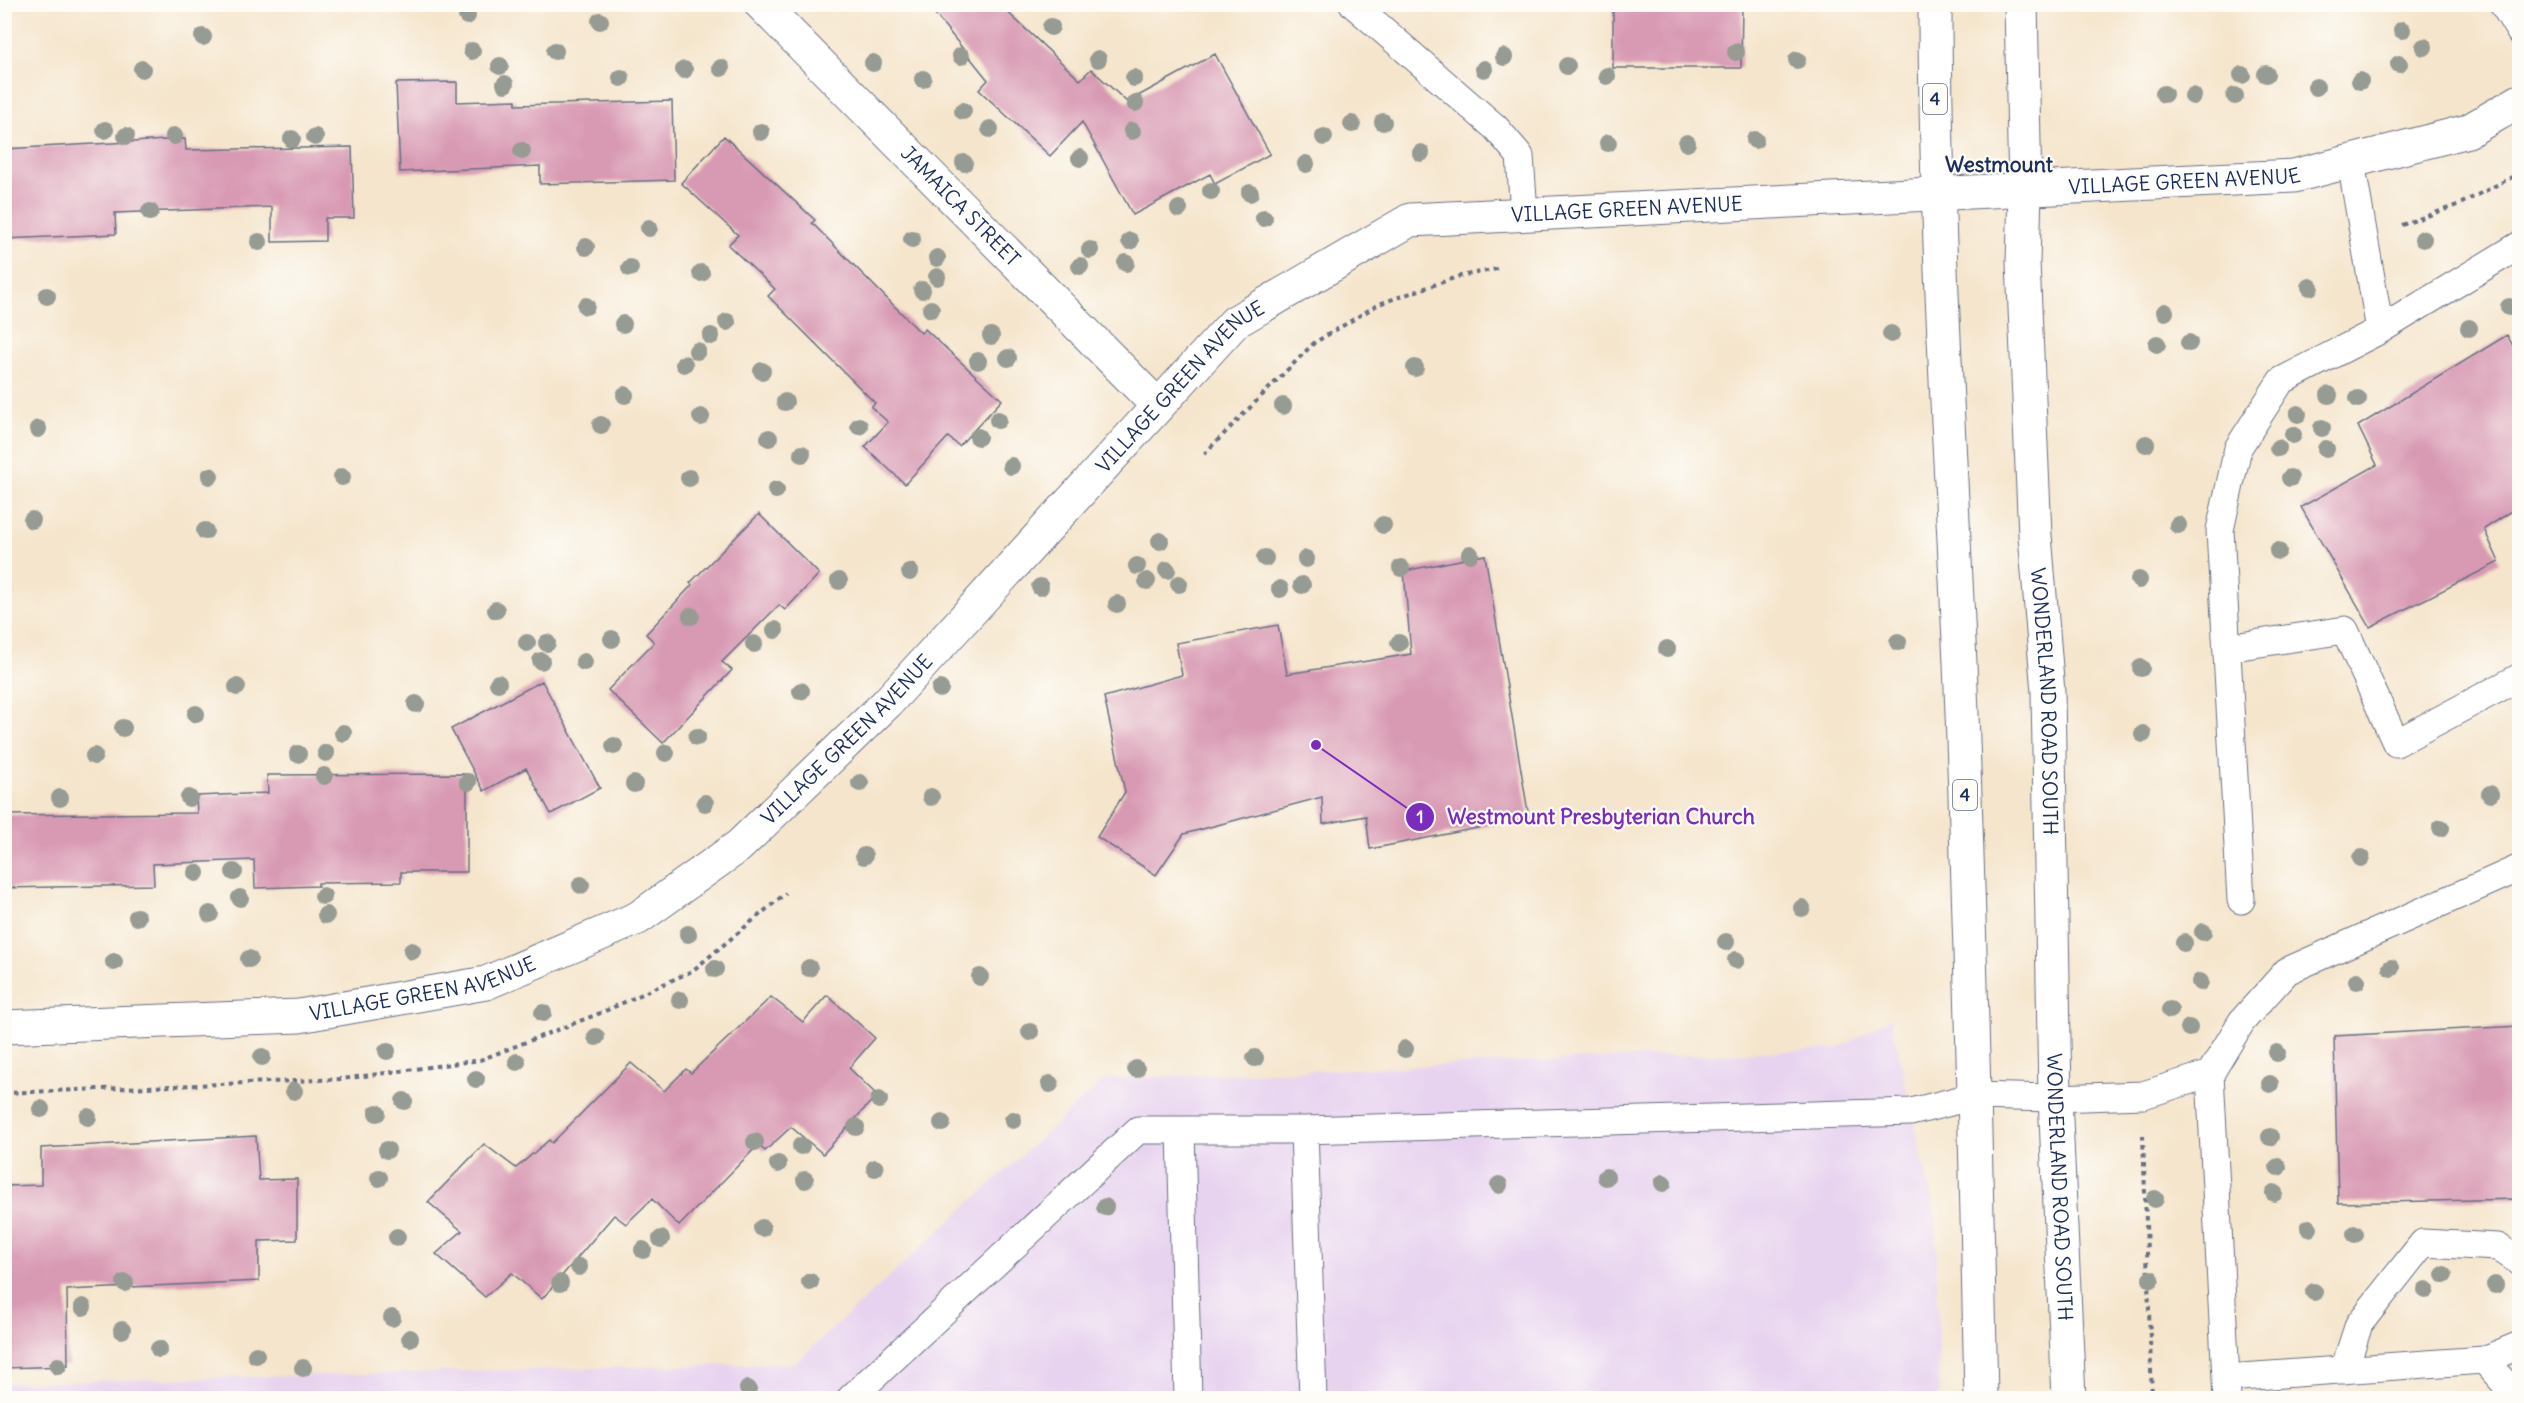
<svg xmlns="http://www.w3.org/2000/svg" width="2524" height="1403" viewBox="0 0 2524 1403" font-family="Delius,sans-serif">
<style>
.built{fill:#e7d2ef}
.building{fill:#d899b2}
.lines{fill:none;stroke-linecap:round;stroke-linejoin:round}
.lane-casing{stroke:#676f84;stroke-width:29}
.street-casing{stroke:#676f84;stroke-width:35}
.secondary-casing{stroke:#676f84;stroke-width:35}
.primary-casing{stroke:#676f84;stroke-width:35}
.path{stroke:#676f84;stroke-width:4;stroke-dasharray:4.5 4.5;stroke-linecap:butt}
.lane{stroke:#fff;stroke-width:27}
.street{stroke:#fff;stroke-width:33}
.secondary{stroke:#fff;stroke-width:33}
.primary{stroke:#fff;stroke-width:33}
.tree{fill:#969b93}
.labels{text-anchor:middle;stroke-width:4.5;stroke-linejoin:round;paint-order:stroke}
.shield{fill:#fdfcf7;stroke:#5f6c8c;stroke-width:1.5}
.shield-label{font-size:18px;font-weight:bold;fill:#1b2f5e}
.street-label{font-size:20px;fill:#1b2f5e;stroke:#fdfcf7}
.neighbourhood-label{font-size:21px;font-weight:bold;fill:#1b2f5e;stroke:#fdfcf7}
.leader{fill:none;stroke:#7b2cbf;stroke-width:2}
.callout-dot{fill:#7b2cbf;stroke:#fdfcf7;stroke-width:2}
.mark-label{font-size:18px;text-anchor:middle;font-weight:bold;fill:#fff}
.callout-label{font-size:21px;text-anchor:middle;font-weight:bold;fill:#7b2cbf;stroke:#fdfcf7;stroke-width:4.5;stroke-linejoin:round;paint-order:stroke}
</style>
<rect width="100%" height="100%" fill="#fdfcf7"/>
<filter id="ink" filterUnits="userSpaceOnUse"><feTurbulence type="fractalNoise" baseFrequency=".0167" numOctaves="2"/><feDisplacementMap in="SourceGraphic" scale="12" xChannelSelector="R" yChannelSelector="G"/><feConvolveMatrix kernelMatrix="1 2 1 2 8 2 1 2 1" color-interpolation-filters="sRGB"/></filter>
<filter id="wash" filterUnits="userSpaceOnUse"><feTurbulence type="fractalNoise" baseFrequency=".008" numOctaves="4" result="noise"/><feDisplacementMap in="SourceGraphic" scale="24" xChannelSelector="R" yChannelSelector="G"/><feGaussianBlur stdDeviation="1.35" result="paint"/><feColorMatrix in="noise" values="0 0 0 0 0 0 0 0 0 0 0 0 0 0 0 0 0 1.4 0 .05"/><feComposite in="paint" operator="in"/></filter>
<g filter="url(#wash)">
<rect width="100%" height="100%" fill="#f5e5cc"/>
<!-- built -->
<path class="built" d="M1891,1018L1936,1220L1939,1398H5L4,1383L795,1363L1105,1079L1837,1049Z"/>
<g id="blocks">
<!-- building -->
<path class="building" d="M927,4H999L1080,80L1091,69L1127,102L1215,54L1270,154L1215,184L1210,174L1133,215L1082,122L1050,156L979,90L988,80Z
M1613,4H1742L1741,68H1613Z
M457,82V102L516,100V105L672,101L674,180L540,184V166L400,172L396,83Z
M724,136L815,220L812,223L921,333L925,329L1002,400L959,446L948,437L905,484L865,447L888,422L871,407L875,403L768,296L775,289L728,245L738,235L681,183Z
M185,139L186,150L352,147L354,218H325V241L272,242V207L115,213L116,234L4,239V149Z
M2507,335L2520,359V506L2484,529L2499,562L2370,627L2301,507L2377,465L2358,426Z
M759,514L819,574L785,610L779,605L722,662L732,670L663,743L608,690L654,642L646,634L692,585L690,583Z
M1485,555L1529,818L1370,849L1366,816L1323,824L1322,797L1184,834L1156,875L1097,837L1125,792L1104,697L1182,675L1176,643L1278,625L1287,674L1411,654L1404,571Z
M542,681L600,788L551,814L526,768L484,791L451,729Z
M467,774V872H401V882L318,883V886L255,888L254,860L153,864L154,885L4,888V815L197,813L196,796L268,793L267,775Z
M827,995L875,1038L849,1068L877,1095L823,1154L791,1127L765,1151L758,1145L679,1226L652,1199L626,1224L614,1215L542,1299L512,1273L485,1297L436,1254L462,1231L428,1202L484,1144L516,1168L549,1140L552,1143L631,1063L664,1091L686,1069L691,1073L771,997L803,1022Z
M2520,1026V1199L2338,1203L2334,1036Z
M256,1136L259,1180L297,1179V1240L259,1241V1281L67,1290L68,1366L4,1368V1186L41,1185V1148Z"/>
</g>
</g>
<g filter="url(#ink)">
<use href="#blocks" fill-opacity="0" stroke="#676f84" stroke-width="1.5"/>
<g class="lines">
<defs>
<path id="lane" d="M1353,4L1496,128L1520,156L1524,213
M2503,4L2520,32
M2351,162L2380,330
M2227,648L2345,630L2396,743L2520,677
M2241,900L2220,530L2238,448L2281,381L2380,330L2520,245
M2210,1074L2227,1398
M1181,1131L1188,1398
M2484,1360L2518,1398
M2344,1370L2359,1324L2423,1243L2498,1247L2520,1262
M2226,1378L2484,1360L2520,1345
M851,1398L1138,1130H1304
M1313,1398L1304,1130L1911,1112L1975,1096L2055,1098L2143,1095L2210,1074L2242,1021L2287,971L2520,868"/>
<g id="street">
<path id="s1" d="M761,4L1158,406"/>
</g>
<g id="secondary">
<path id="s2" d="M4,1027L299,1016L486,983L638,918L739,846L887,703L1235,322L1410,220L2294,176L2468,131L2520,101"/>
</g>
<g id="primary">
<path d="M1935,4C1935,224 1950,443 1960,663C1970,908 1976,1153 1981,1398"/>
<path id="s3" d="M2021,4L2025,190L2023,263L2035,535L2048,692L2055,1098L2069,1398"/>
</g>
</defs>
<!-- lane casing -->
<use href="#lane" class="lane-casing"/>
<!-- street casing -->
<use href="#street" class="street-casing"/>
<!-- secondary casing -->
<use href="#secondary" class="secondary-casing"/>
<!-- primary casing -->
<use href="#primary" class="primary-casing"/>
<!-- path -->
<path class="path" d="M2402,225L2460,204L2520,173
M1204,454L1314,343L1379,304L1460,276L1497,269
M4,1093L342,1079L480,1060L603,1012L692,971L786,893
M2143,1135L2152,1398"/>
<!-- lane -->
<use href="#lane" class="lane"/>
<!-- street -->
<use href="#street" class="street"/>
<!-- secondary -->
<use href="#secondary" class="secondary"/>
<!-- primary -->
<use href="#primary" class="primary"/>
</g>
<!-- trees -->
<g class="tree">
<circle cx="467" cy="16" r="9"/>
<circle cx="600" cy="21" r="9"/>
<circle cx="1051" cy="27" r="9"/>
<circle cx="2402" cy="30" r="9"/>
<circle cx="203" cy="37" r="9"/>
<circle cx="2424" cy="47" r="9"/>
<circle cx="472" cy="51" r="9"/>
<circle cx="555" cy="51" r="9"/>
<circle cx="1736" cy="52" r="9"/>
<circle cx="961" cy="56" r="9"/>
<circle cx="1504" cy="57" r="9"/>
<circle cx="1098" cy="59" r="9"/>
<circle cx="1797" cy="60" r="9"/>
<circle cx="873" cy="63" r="9"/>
<circle cx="2399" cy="64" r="9"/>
<circle cx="500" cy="66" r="9"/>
<circle cx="1567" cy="66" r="9"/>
<circle cx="721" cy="68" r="9"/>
<circle cx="142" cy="69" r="9"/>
<circle cx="1484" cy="69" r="9"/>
<circle cx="684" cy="70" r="9"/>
<circle cx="2266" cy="74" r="9"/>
<circle cx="2242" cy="75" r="9"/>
<circle cx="1607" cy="76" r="9"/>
<circle cx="621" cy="78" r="9"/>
<circle cx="1134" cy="78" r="9"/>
<circle cx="923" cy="79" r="9"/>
<circle cx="2360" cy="81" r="9"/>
<circle cx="505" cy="84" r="9"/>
<circle cx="2316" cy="87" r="9"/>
<circle cx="2164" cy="94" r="9"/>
<circle cx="2193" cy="96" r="9"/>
<circle cx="2235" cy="96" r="9"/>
<circle cx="1135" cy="103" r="9"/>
<circle cx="963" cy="111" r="9"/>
<circle cx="1383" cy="122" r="9"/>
<circle cx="1352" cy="124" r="9"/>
<circle cx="990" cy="129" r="9"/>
<circle cx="105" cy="130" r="9"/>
<circle cx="1132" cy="131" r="9"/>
<circle cx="761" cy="132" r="9"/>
<circle cx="126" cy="136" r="9"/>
<circle cx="174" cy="136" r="9"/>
<circle cx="315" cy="137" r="9"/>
<circle cx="1324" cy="137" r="9"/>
<circle cx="292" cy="139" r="9"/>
<circle cx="1755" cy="140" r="9"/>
<circle cx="1608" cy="143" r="9"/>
<circle cx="1687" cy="143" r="9"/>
<circle cx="522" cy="151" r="9"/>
<circle cx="1421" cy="153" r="9"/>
<circle cx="1080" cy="158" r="9"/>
<circle cx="964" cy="163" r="9"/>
<circle cx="1306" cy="164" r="9"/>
<circle cx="1211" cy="191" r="9"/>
<circle cx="1250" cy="193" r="9"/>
<circle cx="1179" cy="209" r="9"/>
<circle cx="150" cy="212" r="9"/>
<circle cx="1264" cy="218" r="9"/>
<circle cx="649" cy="228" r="9"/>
<circle cx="912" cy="239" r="9"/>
<circle cx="2423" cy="239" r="9"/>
<circle cx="1130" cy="241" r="9"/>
<circle cx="259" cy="242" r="9"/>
<circle cx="586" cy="247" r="9"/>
<circle cx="1090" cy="250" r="9"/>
<circle cx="937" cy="258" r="9"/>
<circle cx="1126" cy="263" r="9"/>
<circle cx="1080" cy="266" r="9"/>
<circle cx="630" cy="268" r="9"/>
<circle cx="701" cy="273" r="9"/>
<circle cx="937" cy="277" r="9"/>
<circle cx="2310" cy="287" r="9"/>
<circle cx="922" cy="290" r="9"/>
<circle cx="47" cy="296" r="9"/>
<circle cx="586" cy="306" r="9"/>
<circle cx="2509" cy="307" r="9"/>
<circle cx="931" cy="309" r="9"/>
<circle cx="2165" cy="312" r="9"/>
<circle cx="727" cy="322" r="9"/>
<circle cx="623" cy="324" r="9"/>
<circle cx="2469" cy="328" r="9"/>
<circle cx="1891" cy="334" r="9"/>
<circle cx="711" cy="336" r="9"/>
<circle cx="991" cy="336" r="9"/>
<circle cx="2189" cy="343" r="9"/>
<circle cx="2157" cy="344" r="9"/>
<circle cx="697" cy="351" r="9"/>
<circle cx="1008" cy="358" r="9"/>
<circle cx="978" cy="361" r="9"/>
<circle cx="684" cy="364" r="9"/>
<circle cx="1415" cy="368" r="9"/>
<circle cx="762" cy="371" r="9"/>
<circle cx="625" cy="395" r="9"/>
<circle cx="2329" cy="395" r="9"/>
<circle cx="2358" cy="399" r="9"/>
<circle cx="785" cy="402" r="9"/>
<circle cx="1283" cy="406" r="9"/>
<circle cx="2298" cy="414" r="9"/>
<circle cx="701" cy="417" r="9"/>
<circle cx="998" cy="420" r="9"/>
<circle cx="601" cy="425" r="9"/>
<circle cx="859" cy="426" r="9"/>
<circle cx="2322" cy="428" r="9"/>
<circle cx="38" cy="429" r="9"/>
<circle cx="2293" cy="435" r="9"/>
<circle cx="978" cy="437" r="9"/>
<circle cx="769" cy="438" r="9"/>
<circle cx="2146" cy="444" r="9"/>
<circle cx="2278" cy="448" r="9"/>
<circle cx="2326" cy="449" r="9"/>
<circle cx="802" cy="454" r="9"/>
<circle cx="1011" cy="466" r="9"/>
<circle cx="210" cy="476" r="9"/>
<circle cx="342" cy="477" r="9"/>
<circle cx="689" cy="478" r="9"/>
<circle cx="2290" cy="478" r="9"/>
<circle cx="776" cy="490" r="9"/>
<circle cx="32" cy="520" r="9"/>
<circle cx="1383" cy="525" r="9"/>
<circle cx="2178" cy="525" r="9"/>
<circle cx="205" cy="531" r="9"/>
<circle cx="1160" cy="541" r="9"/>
<circle cx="2278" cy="551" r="9"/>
<circle cx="1470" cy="554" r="9"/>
<circle cx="1265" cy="558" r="9"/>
<circle cx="1306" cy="559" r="9"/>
<circle cx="1137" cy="566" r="9"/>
<circle cx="1401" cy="568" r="9"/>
<circle cx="1167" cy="570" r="9"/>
<circle cx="910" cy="572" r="9"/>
<circle cx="2139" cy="580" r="9"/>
<circle cx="839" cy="581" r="9"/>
<circle cx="1147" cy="581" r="9"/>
<circle cx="1179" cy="584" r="9"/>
<circle cx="1302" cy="585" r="9"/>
<circle cx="1040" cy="587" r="9"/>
<circle cx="1280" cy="589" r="9"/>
<circle cx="1117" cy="604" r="9"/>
<circle cx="496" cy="610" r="9"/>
<circle cx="691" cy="616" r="9"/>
<circle cx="775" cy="630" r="9"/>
<circle cx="612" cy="639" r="9"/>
<circle cx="1898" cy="642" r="9"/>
<circle cx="527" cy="643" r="9"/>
<circle cx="547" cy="643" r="9"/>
<circle cx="1399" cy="643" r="9"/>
<circle cx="754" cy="644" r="9"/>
<circle cx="1667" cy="649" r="9"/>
<circle cx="541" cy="661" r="9"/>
<circle cx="584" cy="662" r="9"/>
<circle cx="2141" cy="668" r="9"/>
<circle cx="498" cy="683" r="9"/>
<circle cx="237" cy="687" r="9"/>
<circle cx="940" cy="689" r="9"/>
<circle cx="801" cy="691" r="9"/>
<circle cx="416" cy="704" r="9"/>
<circle cx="196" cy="714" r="9"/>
<circle cx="123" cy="728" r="9"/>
<circle cx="343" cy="733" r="9"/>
<circle cx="2143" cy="734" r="9"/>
<circle cx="697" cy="737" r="9"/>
<circle cx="614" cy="746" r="9"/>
<circle cx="326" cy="753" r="9"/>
<circle cx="666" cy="753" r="9"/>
<circle cx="298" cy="754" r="9"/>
<circle cx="94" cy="756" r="9"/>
<circle cx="324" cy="776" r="9"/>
<circle cx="468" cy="782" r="9"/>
<circle cx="860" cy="783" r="9"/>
<circle cx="634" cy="784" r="9"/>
<circle cx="2490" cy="794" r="9"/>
<circle cx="931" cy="797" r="9"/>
<circle cx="60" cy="798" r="9"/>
<circle cx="189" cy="798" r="9"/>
<circle cx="705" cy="803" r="9"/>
<circle cx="2441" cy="828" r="9"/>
<circle cx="864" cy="856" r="9"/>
<circle cx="2361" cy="858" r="9"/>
<circle cx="234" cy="872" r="9"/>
<circle cx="196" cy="873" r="9"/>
<circle cx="581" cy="885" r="9"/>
<circle cx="323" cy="896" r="9"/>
<circle cx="240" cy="898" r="9"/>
<circle cx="1802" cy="908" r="9"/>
<circle cx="210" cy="914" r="9"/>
<circle cx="326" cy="915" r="9"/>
<circle cx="137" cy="917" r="9"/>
<circle cx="2203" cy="932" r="9"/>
<circle cx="688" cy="934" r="9"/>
<circle cx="1726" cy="942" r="9"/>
<circle cx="2184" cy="943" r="9"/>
<circle cx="412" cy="951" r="9"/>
<circle cx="249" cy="959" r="9"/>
<circle cx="1736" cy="960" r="9"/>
<circle cx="114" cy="962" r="9"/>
<circle cx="809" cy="968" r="9"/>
<circle cx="2391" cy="968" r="9"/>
<circle cx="715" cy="969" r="9"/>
<circle cx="980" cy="977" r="9"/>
<circle cx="2357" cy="981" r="9"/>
<circle cx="2200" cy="982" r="9"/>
<circle cx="680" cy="1000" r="9"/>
<circle cx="2170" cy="1010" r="9"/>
<circle cx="543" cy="1013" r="9"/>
<circle cx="2189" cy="1028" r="9"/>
<circle cx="1030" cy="1032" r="9"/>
<circle cx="596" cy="1037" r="9"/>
<circle cx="1405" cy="1049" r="9"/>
<circle cx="387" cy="1051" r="9"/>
<circle cx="2277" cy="1053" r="9"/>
<circle cx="262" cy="1057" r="9"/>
<circle cx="1255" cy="1058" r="9"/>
<circle cx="517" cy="1062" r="9"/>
<circle cx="1136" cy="1069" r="9"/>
<circle cx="476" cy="1079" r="9"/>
<circle cx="1050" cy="1084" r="9"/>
<circle cx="2270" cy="1084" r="9"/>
<circle cx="294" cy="1091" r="9"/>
<circle cx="879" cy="1100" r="9"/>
<circle cx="404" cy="1101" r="9"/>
<circle cx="41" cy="1109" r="9"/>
<circle cx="377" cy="1113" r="9"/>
<circle cx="88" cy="1117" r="9"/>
<circle cx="1013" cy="1120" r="9"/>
<circle cx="942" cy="1123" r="9"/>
<circle cx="856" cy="1127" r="9"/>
<circle cx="2270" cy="1137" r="9"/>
<circle cx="755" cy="1142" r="9"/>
<circle cx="801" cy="1146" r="9"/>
<circle cx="387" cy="1150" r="9"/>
<circle cx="778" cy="1164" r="9"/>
<circle cx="2278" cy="1167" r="9"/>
<circle cx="875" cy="1168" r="9"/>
<circle cx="1606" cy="1177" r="9"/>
<circle cx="379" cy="1178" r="9"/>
<circle cx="805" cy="1180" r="9"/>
<circle cx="1663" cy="1183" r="9"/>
<circle cx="1499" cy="1185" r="9"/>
<circle cx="2274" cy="1193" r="9"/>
<circle cx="2155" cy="1199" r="9"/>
<circle cx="1105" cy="1207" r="9"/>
<circle cx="762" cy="1228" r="9"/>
<circle cx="2309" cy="1228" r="9"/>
<circle cx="2355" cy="1234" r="9"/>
<circle cx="397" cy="1237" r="9"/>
<circle cx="661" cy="1239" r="9"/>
<circle cx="643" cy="1250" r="9"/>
<circle cx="579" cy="1267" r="9"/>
<circle cx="2444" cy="1275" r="9"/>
<circle cx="2151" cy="1279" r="9"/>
<circle cx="810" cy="1282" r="9"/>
<circle cx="125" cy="1283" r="9"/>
<circle cx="560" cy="1283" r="9"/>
<circle cx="2495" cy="1285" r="9"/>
<circle cx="2426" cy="1290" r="9"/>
<circle cx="2314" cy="1292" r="9"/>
<circle cx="83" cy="1307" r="9"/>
<circle cx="392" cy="1318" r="9"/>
<circle cx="122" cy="1330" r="9"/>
<circle cx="410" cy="1338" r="9"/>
<circle cx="159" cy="1349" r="9"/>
<circle cx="256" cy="1355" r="9"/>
<circle cx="58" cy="1366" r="9"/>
<circle cx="303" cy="1368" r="9"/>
<circle cx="748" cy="1389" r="9"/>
</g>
</g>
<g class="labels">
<!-- shield labels -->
<g class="shield">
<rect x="1923" y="84" width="24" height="30" rx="4.5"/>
<rect x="1953" y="780" width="24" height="30" rx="4.5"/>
</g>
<g class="shield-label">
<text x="1935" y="105">4</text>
<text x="1965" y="801">4</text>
</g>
<!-- street labels -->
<g class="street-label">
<text dy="7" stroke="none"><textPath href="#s2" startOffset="2474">VILLAGE GREEN AVENUE</textPath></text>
<text dy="7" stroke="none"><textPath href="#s1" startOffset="284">JAMAICA STREET</textPath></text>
<text dy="7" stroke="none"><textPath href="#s2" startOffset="1916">VILLAGE GREEN AVENUE</textPath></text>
<text dy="7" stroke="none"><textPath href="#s2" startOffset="1412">VILLAGE GREEN AVENUE</textPath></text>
<text dy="7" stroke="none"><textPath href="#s3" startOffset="698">WONDERLAND ROAD SOUTH</textPath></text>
<text dy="7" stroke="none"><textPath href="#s2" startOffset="926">VILLAGE GREEN AVENUE</textPath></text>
<text dy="7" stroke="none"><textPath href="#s2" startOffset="422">VILLAGE GREEN AVENUE</textPath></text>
<text dy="7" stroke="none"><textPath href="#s3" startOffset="1184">WONDERLAND ROAD SOUTH</textPath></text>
</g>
<!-- neighbourhood labels -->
<g class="neighbourhood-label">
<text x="1999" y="172">Westmount</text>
</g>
</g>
<!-- callouts -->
<path class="leader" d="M1316 745L1420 817"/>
<g class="callout-dot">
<circle cx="1316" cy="745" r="6"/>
<circle cx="1420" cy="817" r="15"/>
</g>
<g class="mark-label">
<text x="1420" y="823">1</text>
</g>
<g class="callout-label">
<text x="1601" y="824">Westmount Presbyterian Church</text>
</g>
<!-- margin -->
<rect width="2524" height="1403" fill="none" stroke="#fdfcf7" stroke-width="24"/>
</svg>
